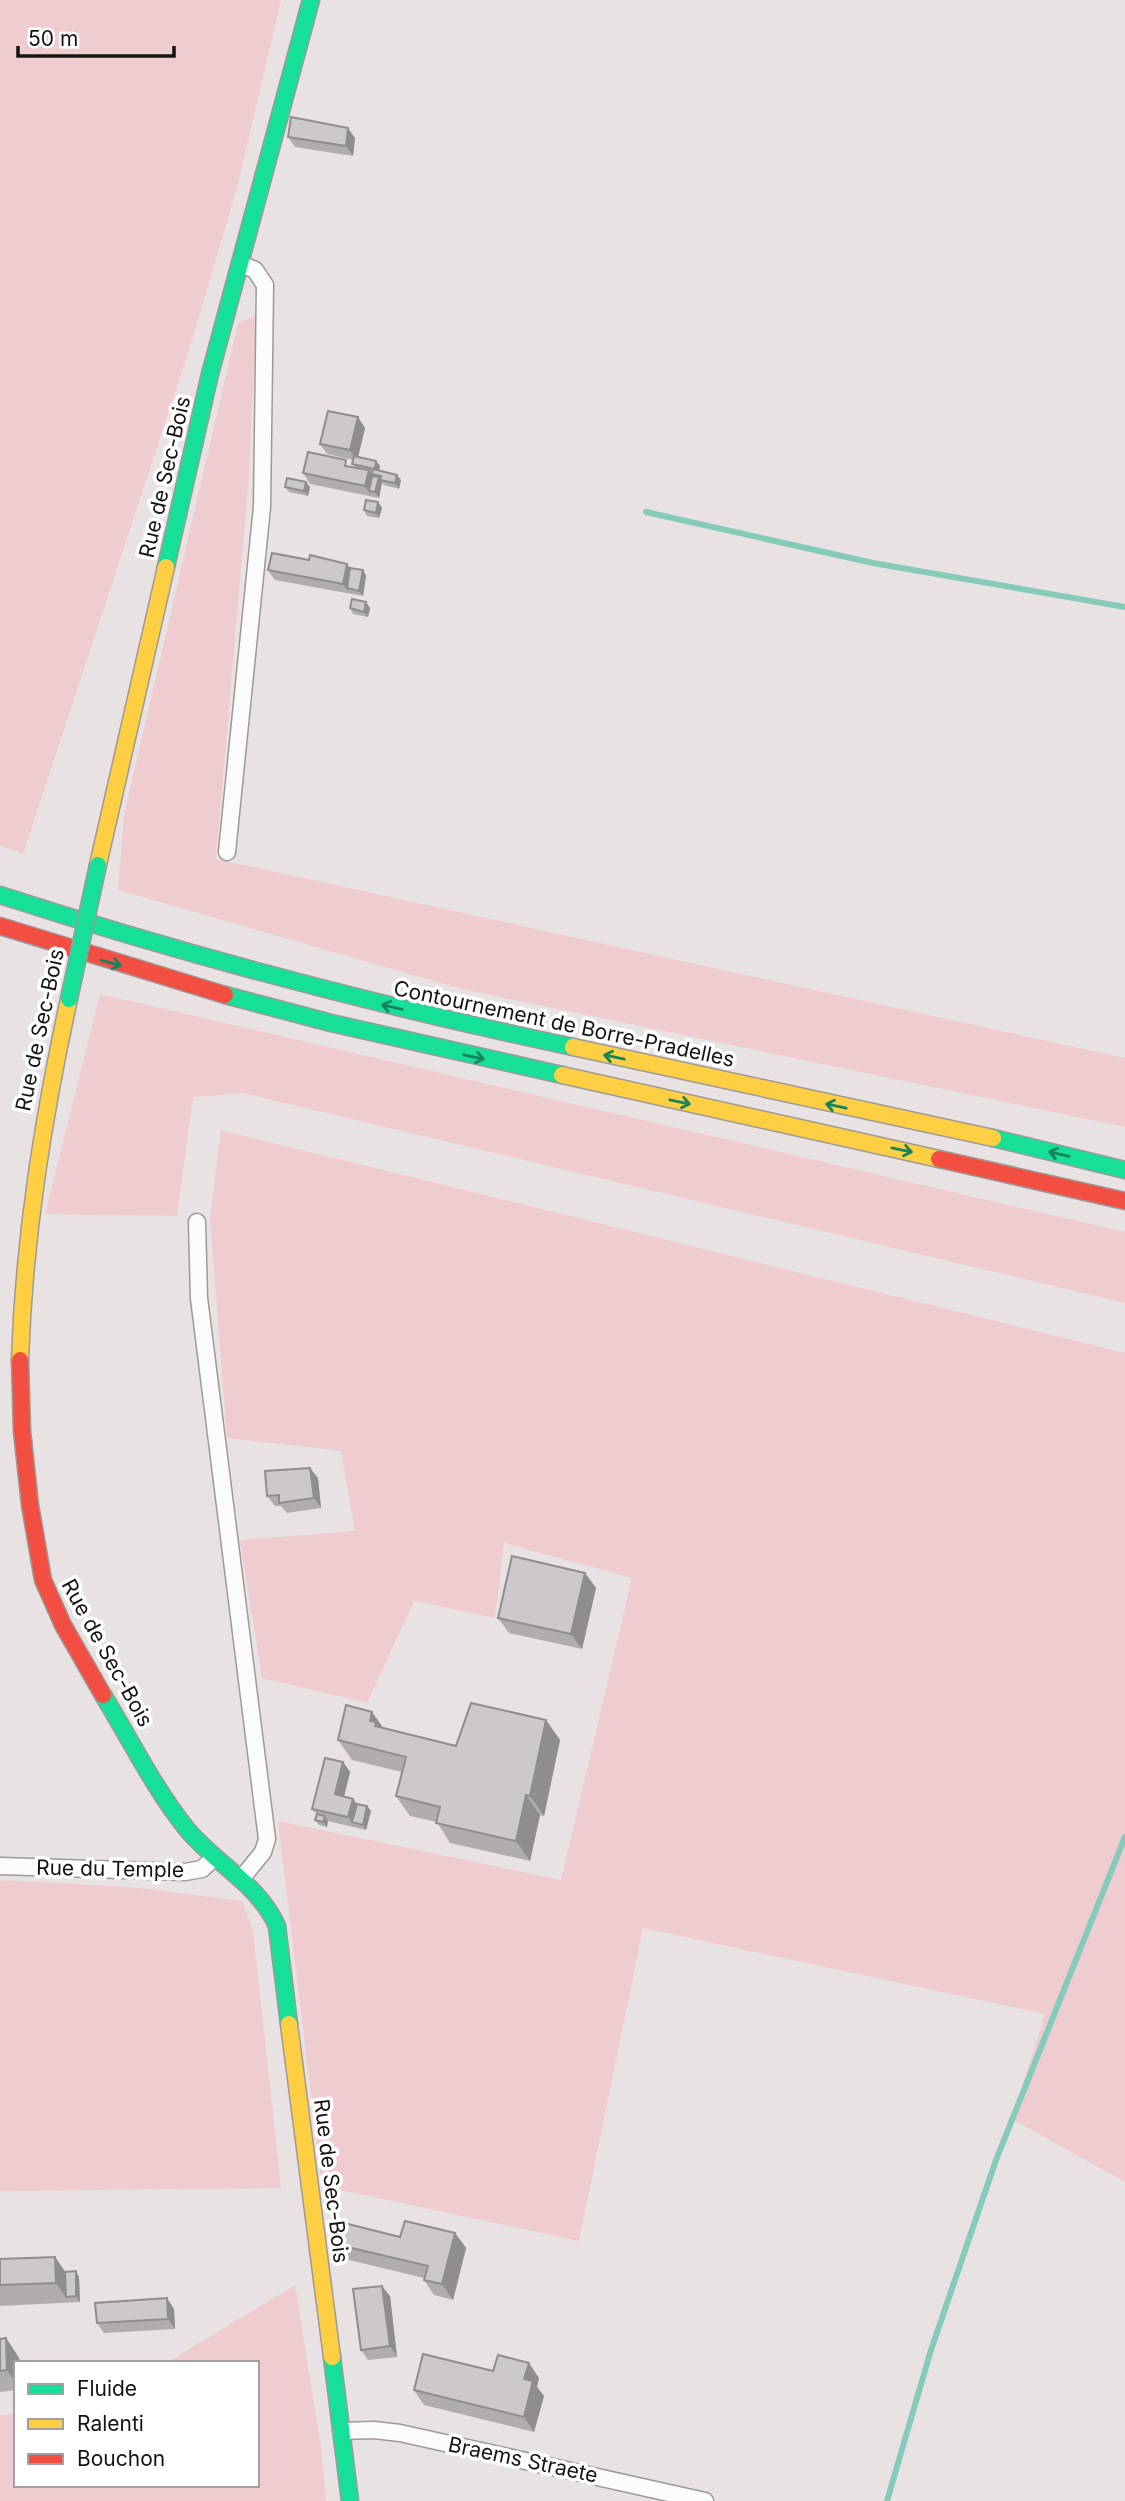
<svg xmlns="http://www.w3.org/2000/svg" width="1125" height="2501" viewBox="0 0 1125 2501" font-family="Inter,sans-serif">
<style>
.green{fill:#efcccf}
.lines{fill:none;stroke-linecap:round;stroke-linejoin:round}
.stream{stroke:#86cbb9;stroke-width:6}
.street-casing{stroke:#9e9999;stroke-width:19}
.fast-casing{stroke:#9e9999;stroke-width:19}
.slow-casing{stroke:#9e9999;stroke-width:19}
.jam-casing{stroke:#9e9999;stroke-width:19}
.street{stroke:#fcfbfb;stroke-width:16}
.fast{stroke:#16e098;stroke-width:16}
.slow{stroke:#ffcf43;stroke-width:16}
.jam{stroke:#f24e42;stroke-width:16}
.fast-bridge-casing{stroke:#9e9999;stroke-width:19;stroke-linecap:butt}
.fast-bridge{stroke:#16e098;stroke-width:16}
.wall{fill:#b1adad}
.shaded-wall{fill:#908d8d}
.building{fill:#cec9c9;stroke:#908d8d;stroke-width:2}
.oneway{stroke:#16845c}
.labels{text-anchor:middle;stroke-width:7;stroke-linejoin:round;paint-order:stroke}
.street-label{font-size:21px;fill:#171313;stroke:#fff}
</style>
<rect width="100%" height="100%" fill="#e9e2e3"/>
<!-- green -->
<path class="green" d="M0,0H281L237,188L189,350L23,854L0,845Z
M256,316L249,476L216,859L1125,1058V1127L462,989L118,890L124,815L238,323Z
M100,994L1125,1232V1303L242,1093L193,1097L177,1216L45,1214Z
M221,1130L1125,1353V2182L1012,2119L1045,2014L643,1928L579,2241L322,2186L278,1821L561,1880L632,1578L504,1543L495,1618L414,1601L367,1703L262,1678L240,1540L355,1531L341,1451L227,1438L210,1219Z
M0,1880L129,1887L242,1901L253,1930L281,2188L0,2191Z
M295,2285L321,2447L326,2501H0V2415L16,2414V2485H257V2363H166Z"/>
<g class="lines">
<!-- stream -->
<path class="stream" d="M646,512L873,563L1125,607
M887,2501L931,2350L996,2160L1125,1837"/>
<defs>
<path id="street" d="M227,852L262,507L265,285L255,270L241,264
M197,1222L199,1298L267,1839L263,1852L242,1878
M0,1866L185,1872L202,1869L215,1857
M341,2431L374,2430L400,2433L705,2501"/>
<path id="fast" d="M166,567L210,374L311,0
M0,895C189,956 379,1006 573,1047
M225,995L331,1023L562,1075
M993,1138L1125,1170
M103,1695C130,1739 154,1788 186,1828C215,1864 258,1883 277,1926L289,2024
M332,2357L350,2501"/>
<path id="slow" d="M98,865L166,567
M573,1047L993,1138
M562,1075L939,1159
M20,1360C24,1237 43,1119 69,999
M289,2024L332,2357"/>
<path id="jam" d="M0,926L225,995
M939,1159L1125,1201
M20,1360L22,1431L30,1505L43,1580L63,1625L103,1695"/>
</defs>
<!-- street casing -->
<use href="#street" class="street-casing"/>
<!-- fast casing -->
<use href="#fast" class="fast-casing"/>
<!-- slow casing -->
<use href="#slow" class="slow-casing"/>
<!-- jam casing -->
<use href="#jam" class="jam-casing"/>
<!-- street -->
<use href="#street" class="street"/>
<!-- fast -->
<use href="#fast" class="fast"/>
<!-- slow -->
<use href="#slow" class="slow"/>
<!-- jam -->
<use href="#jam" class="jam"/>
<defs>
<path id="fast-bridge" d="M69,999L98,865"/>
</defs>
<!-- fast-bridge casing -->
<use href="#fast-bridge" class="fast-bridge-casing"/>
<!-- fast-bridge -->
<use href="#fast-bridge" class="fast-bridge"/>
</g>
<!-- wall -->
<path class="wall" d="M288,137L355,138L353,156L295,147Z
M365,428L358,457L376,461L380,466L379,471L401,480L399,489L384,485L382,483L379,498L310,484L303,473L351,467H355L352,464L353,460L327,454L320,444Z
M306,482L310,487L308,496L289,492L285,487Z
M378,502L382,508L379,518L367,516L364,510Z
M350,569L363,570L366,576L363,596L275,580L268,570Z
M350,608H370L368,617L353,614Z
M318,1478L321,1508L287,1513L281,1506H275L267,1496Z
M585,1573L596,1588L582,1649L509,1633L498,1618Z
M372,1712L384,1729L456,1746L546,1720L560,1740L544,1816L540,1815L530,1861L450,1843L437,1822L410,1816L396,1796L402,1772L352,1760L338,1740Z
M343,1762L350,1772L344,1796L353,1799L357,1804L367,1806L371,1811L366,1830L328,1821L327,1827L319,1825L315,1820L317,1815L312,1809Z
M455,2233L466,2248L453,2300L434,2295L424,2280V2278L349,2260L339,2245Z
M55,2257L65,2272L76,2271L79,2277L80,2302L0,2306V2259Z
M390,2296L397,2357L368,2360L361,2350Z
M174,2309L175,2329L104,2333L97,2323Z
M6,2338L19,2358L20,2363H16V2390L0,2392V2339Z
M493,2371L539,2378L537,2387L544,2396L534,2432L424,2405L414,2390Z"/>
<!-- shaded-wall -->
<path class="shaded-wall" d="M348,128L355,138L353,156L346,146Z
M358,417L365,428L357,461L350,450Z
M376,461L380,466L378,474L375,469Z
M369,470L376,480L369,491L372,497L365,486Z
M397,475L401,480L399,489L395,483Z
M379,477L382,482L379,498L375,492Z
M306,482L310,487L308,496L304,491Z
M378,502L382,508L379,518L376,513Z
M347,564L354,574L347,588L350,594L343,584Z
M363,570L366,576L363,596L359,591Z
M366,602L370,608L368,617L364,612Z
M310,1468L318,1478L321,1508L314,1498Z
M585,1573L596,1588L582,1649L571,1634Z
M372,1712L386,1732L390,1742L370,1721Z
M546,1720L560,1740L544,1816L530,1796Z
M343,1762L350,1772L342,1805L335,1794Z
M526,1795L540,1815L530,1861L516,1841Z
M353,1799L360,1809L352,1822L348,1817Z
M367,1806L371,1811L366,1830L363,1825Z
M325,1816L328,1821L327,1827L323,1822Z
M455,2233L466,2248L453,2300L442,2284Z
M55,2257L69,2277L66,2297L56,2283Z
M76,2271L79,2277L80,2302L76,2296Z
M382,2286L390,2296L397,2357L390,2346Z
M167,2298L174,2309L175,2329L168,2319Z
M6,2338L19,2358L20,2363H16V2383L7,2370Z
M529,2363L539,2378L537,2387L544,2396L534,2432L524,2417V2379Z"/>
<!-- building -->
<path class="building" d="M291,117L348,128L346,146L288,137Z
M328,411L358,417L350,450L320,444Z
M308,452L346,460L345,466L369,470L365,486L303,473Z
M354,456L376,461L375,469L352,464Z
M373,469L397,475L395,483L380,480L381,476L372,474Z
M372,476L379,477L375,492L369,491Z
M287,478L306,482L304,491L285,487Z
M366,500L378,502L376,513L364,510Z
M272,553L309,560L310,555L347,564L343,584L268,570Z
M350,568L363,570L359,591L347,588Z
M352,599L366,602L364,612L350,608Z
M310,1468L314,1498L279,1503V1495L267,1496L265,1471Z
M512,1556L585,1573L571,1634L498,1618Z
M471,1703L546,1720L530,1796L526,1795L516,1841L436,1823L440,1807L396,1796L406,1757L338,1740L346,1705L372,1712L370,1721L376,1722L375,1726L456,1746Z
M325,1758L343,1762L335,1794L353,1799L348,1817L312,1809Z
M357,1804L367,1806L363,1825L352,1822Z
M317,1814L325,1816L323,1822L315,1820Z
M405,2221L455,2233L442,2284L424,2280L428,2266L339,2245L344,2223L400,2237Z
M55,2257L56,2283L0,2285V2259Z
M76,2271V2296L66,2297L65,2272Z
M382,2286L390,2346L361,2350L353,2289Z
M167,2298L168,2319L97,2323L95,2303Z
M6,2338L7,2370L0,2371V2339Z
M423,2354L493,2371L498,2355L529,2363L524,2379L533,2381L524,2417L414,2390Z"/>
<!-- one-way arrows -->
<defs><path id="oneway-shaft" d="M-6 0H5M1.5-3L5.5 0L1.5 3" fill="none" stroke-width="1.6" stroke-linecap="round" stroke-linejoin="round" transform="scale(1.75)"/></defs>
<g class="oneway">
<use href="#oneway-shaft" transform="translate(111 963) rotate(16)"/>
<use href="#oneway-shaft" transform="translate(392 1007) rotate(-167)"/>
<use href="#oneway-shaft" transform="translate(474 1057) rotate(12)"/>
<use href="#oneway-shaft" transform="translate(614 1057) rotate(-168)"/>
<use href="#oneway-shaft" transform="translate(680 1102) rotate(12)"/>
<use href="#oneway-shaft" transform="translate(836 1106) rotate(-168)"/>
<use href="#oneway-shaft" transform="translate(902 1150) rotate(12)"/>
<use href="#oneway-shaft" transform="translate(1059 1154) rotate(-167)"/>
</g>
<g class="labels">
<!-- street labels -->
<g class="street-label">
<text transform="translate(165 477) rotate(-77)" y="7">Rue de Sec-Bois</text>
<text transform="translate(564 1024) rotate(12)" y="7">Contournement de Borre-Pradelles</text>
<text transform="translate(40 1030) rotate(-78)" y="7">Rue de Sec-Bois</text>
<text transform="translate(107 1653) rotate(61)" y="7">Rue de Sec-Bois</text>
<text transform="translate(110 1869) rotate(1)" y="7">Rue du Temple</text>
<text transform="translate(331 2181) rotate(83)" y="7">Rue de Sec-Bois</text>
<text transform="translate(523 2460) rotate(12)" y="7">Braems Straete</text>
</g>
</g>
<!-- legend -->
<rect x="14" y="2361" width="245" height="126" fill="#ffffff" stroke="#a2a1a1" stroke-width="2"/>
<rect x="28" y="2384" width="35" height="10" fill="#16e098" stroke="#a2a1a1" stroke-width="2"/>
<text x="77" y="2396" font-size="21" fill="#171313">Fluide</text>
<rect x="28" y="2419" width="35" height="10" fill="#ffcf43" stroke="#a2a1a1" stroke-width="2"/>
<text x="77" y="2431" font-size="21" fill="#171313">Ralenti</text>
<rect x="28" y="2454" width="35" height="10" fill="#f24e42" stroke="#a2a1a1" stroke-width="2"/>
<text x="77" y="2466" font-size="21" fill="#171313">Bouchon</text>
<!-- scale -->
<path d="M18 46v10h156v-10" fill="none" stroke="#171313" stroke-width="3.5"/>
<text x="28" y="46" font-size="21" fill="#171313" stroke="#ffffff" stroke-width="5" paint-order="stroke">50 m</text>
</svg>
